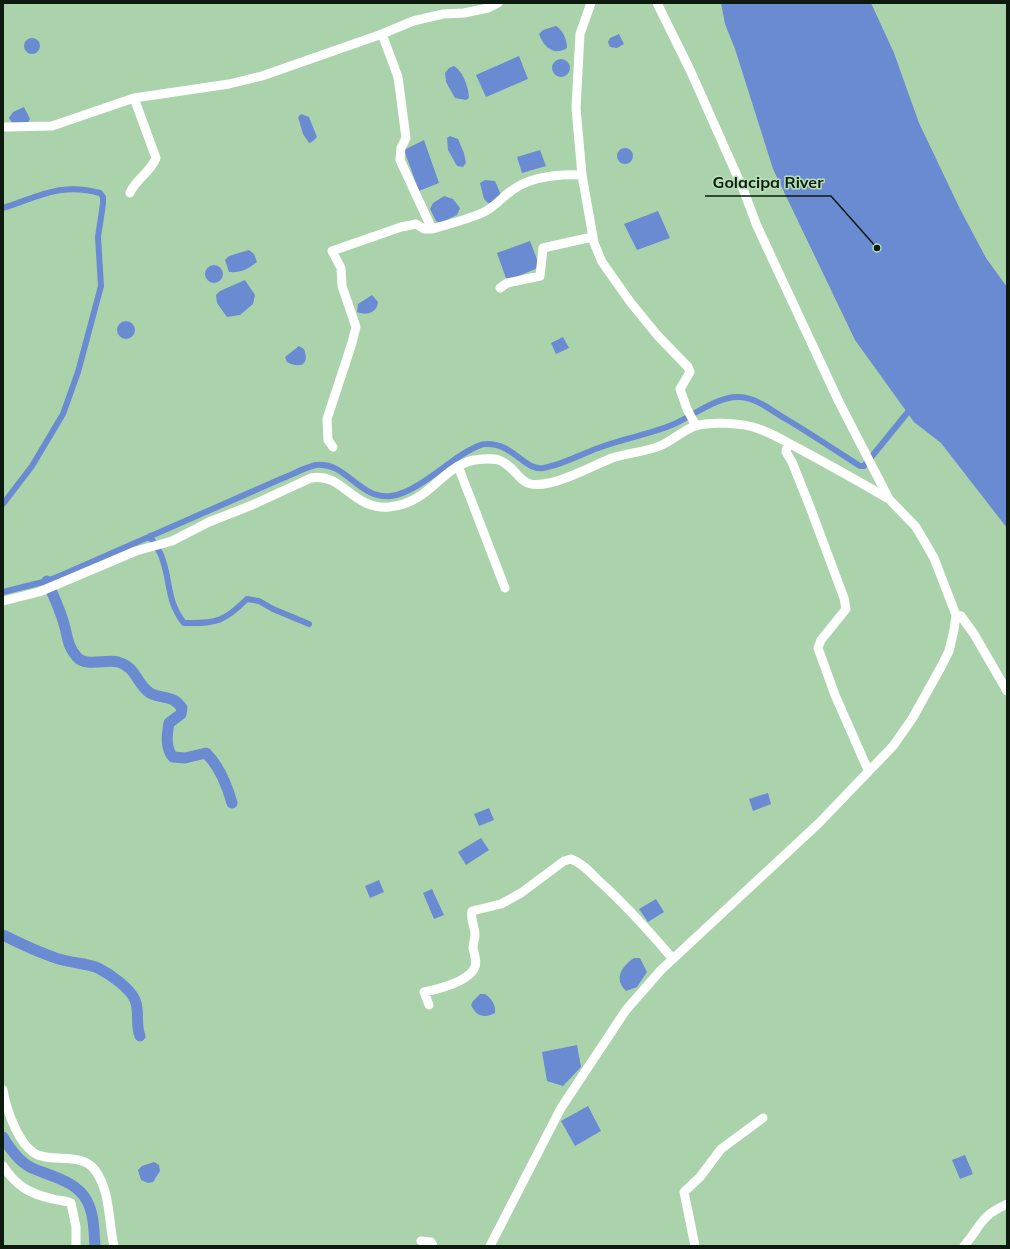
<svg xmlns="http://www.w3.org/2000/svg" width="1010" height="1249" viewBox="0 0 1010 1249" font-family="Mulish,sans-serif">
<style>
.water{fill:#6a8ad2}
.lines{fill:none;stroke-linecap:round;stroke-linejoin:round}
.canal{stroke:#6a8ad2;stroke-width:6}
.river{stroke:#6a8ad2;stroke-width:11}
.minor{stroke:#fff;stroke-width:9}
.leader{fill:none;stroke:#0c1b0d;stroke-width:1.5}
.callout-dot{fill:#0c1b0d;stroke:#b8e0b8;stroke-width:1.5}
.callout-label{font-size:16px;text-anchor:middle;font-weight:bold;fill:#0c1b0d;stroke:#b8e0b8;stroke-width:3;stroke-linejoin:round;paint-order:stroke}
</style>
<rect width="100%" height="100%" fill="#abd3ab"/>
<!-- water -->
<path class="water" d="M721,3H871L894,53L919,123L960,209L986,258L1007,287V528L941,443L914,422L855,340L773,169L735,49L725,24Z
M556,26C563,30 567,40 567,48C554,57 543,46 539,34L543,30Z
M619,34L624,44L617,48L610,47L608,42L610,38Z
M24 46a8 8 0 1 1 16 0a8 8 0 1 1-16 0Z
M519,56L528,79L486,97L476,75Z
M552 68a9 9 0 1 1 18 0a9 9 0 1 1-18 0Z
M454,66C463,71 469,88 469,98L466,100L455,98L446,82L445,73L449,68Z
M24,107L30,119L28,123L14,126L9,118L13,112Z
M301,114L309,117L317,137L312,142L309,143L303,134L298,117Z
M450,136L458,139L464,153L466,163L463,167L457,166L448,150L447,138Z
M424,140L439,183L419,191L404,150Z
M617 156a8 8 0 1 1 16 0a8 8 0 1 1-16 0Z
M540,150L546,166L522,173L517,157Z
M485,180L495,181L501,195L493,203H488L484,199L480,183Z
M444,196L453,199L460,208L457,215L440,223L436,221L430,209L433,203Z
M658,211L670,238L637,250L624,224Z
M530,241L540,267L507,281L497,253Z
M249,250L254,254L257,262C248,269 241,273 229,272L225,260L229,256Z
M205 274a9 9 0 1 1 18 0a9 9 0 1 1-18 0Z
M245,280L255,295L253,304L240,315L227,317L217,303L216,295L220,291Z
M372,295L378,302C377,313 366,316 357,312L358,304Z
M117 330a9 9 0 1 1 18 0a9 9 0 1 1-18 0Z
M563,337L569,348L556,354L551,343Z
M299,346L304,349C310,365 300,369 287,362L285,357Z
M768,793L771,804L753,811L749,799Z
M489,808L494,820L479,826L474,814Z
M481,838L489,850L466,865L458,852Z
M379,880L384,892L370,898L365,886Z
M432,889L444,915L434,919L423,893Z
M656,899L664,912L648,922L639,909Z
M634,958H640L647,972L637,987L626,991C613,979 622,966 634,958Z
M480,994H485C492,999 496,1005 495,1013C484,1019 476,1016 471,1005L473,1001Z
M577,1045L581,1067L563,1086L547,1081L542,1052Z
M588,1106L601,1131L575,1146L561,1121Z
M965,1155L973,1174L960,1179L952,1160Z
M154,1162L159,1165L160,1171L153,1182L148,1183L141,1180L138,1170L142,1166Z"/>
<g class="lines">
<!-- canal -->
<path class="canal" d="M3,208C38,197 61,182 100,193L103,197V204L98,237L101,286L78,372L63,414L32,466L3,504
M150,536C153,542 158,548 161,555C171,579 166,601 184,623C216,624 225,621 247,599L259,601L273,609L309,624
M3,592L47,581L62,575L283,478C294,474 305,467 316,465C346,461 359,500 391,496C416,493 446,463 468,451C474,448 480,444 486,444C514,443 524,471 543,468C563,465 585,452 604,446C626,438 650,434 672,425C691,417 719,395 740,397C757,398 772,411 786,419C811,434 835,450 860,466H864L912,407"/>
<!-- river -->
<path class="river" d="M47,581C53,595 60,609 64,624C68,637 67,646 77,657C85,667 106,659 118,662C137,667 136,684 150,693C163,700 172,694 182,708L181,714L169,723C167,734 165,748 173,757L185,758L206,753C219,766 227,785 232,803
M3,935C19,943 36,951 53,957C67,963 87,963 98,968C110,974 130,988 135,1000C140,1012 135,1024 140,1036
M3,1137C10,1149 19,1162 32,1168C50,1176 77,1181 87,1201C94,1214 94,1231 95,1246"/>
<!-- minor -->
<path class="minor" d="M591,3L580,34L576,108L582,175L594,243L602,262L631,303L658,336L688,367L690,372L680,389L687,409L696,426
M382,34L398,77L406,138L401,148L400,160L432,229
M6,127L52,126L134,98L229,84L262,76L382,34L413,21L443,14L464,13L488,8L498,3
M130,193C135,180 150,173 156,158L134,98
M500,288L507,283L540,276L543,248L592,237
M788,443L786,452L792,462L810,507L844,598L846,609L821,640L818,648L835,695L868,770
M333,447L328,440L327,419L352,343L356,327L342,286L341,268L332,251L401,227L416,224L424,229H432C449,224 466,220 482,213C494,208 501,198 511,191C531,176 559,174 582,175
M458,466L505,588
M3,601L39,592L136,551L172,541L209,522L252,505L311,478C343,472 352,510 389,507C431,503 439,468 474,460C483,459 495,457 503,462C522,473 519,490 549,483C569,479 592,466 612,458C628,453 646,452 662,445C673,440 684,430 695,426C711,421 744,423 759,429C771,433 783,440 794,446C826,463 858,481 889,499
M956,615L961,616L974,634L1007,691
M429,1005L424,992C439,989 465,983 474,969C478,963 474,954 473,948C473,943 475,939 475,935C475,926 470,920 472,911L501,904L521,893L564,861L571,859C582,863 590,872 598,880C625,904 649,931 673,959
M3,1090C6,1109 19,1147 38,1155C56,1162 82,1153 95,1170C111,1192 108,1221 114,1246
M3,1166C16,1186 30,1194 53,1199C60,1201 65,1200 71,1203L76,1227V1246
M421,1241L431,1242L433,1246
M490,1246L561,1108L626,1010L661,970L819,823L893,746L912,719L941,667L949,651L954,630L956,615L934,558L916,527L889,499L839,402L757,226L743,189L691,72L657,3
M695,1246L684,1192L700,1177L721,1149L763,1118
M964,1246C982,1225 979,1217 1007,1204"/>
</g>
<!-- callouts -->
<path class="leader" d="M877 248L831 196H705"/>
<circle class="callout-dot" cx="877" cy="248" r="4"/>
<g class="callout-label">
<text x="768" y="188">Golacipa River</text>
</g>
<!-- border -->
<rect width="1010" height="1249" fill="none" stroke="#0c1b0d" stroke-width="8"/>
</svg>
